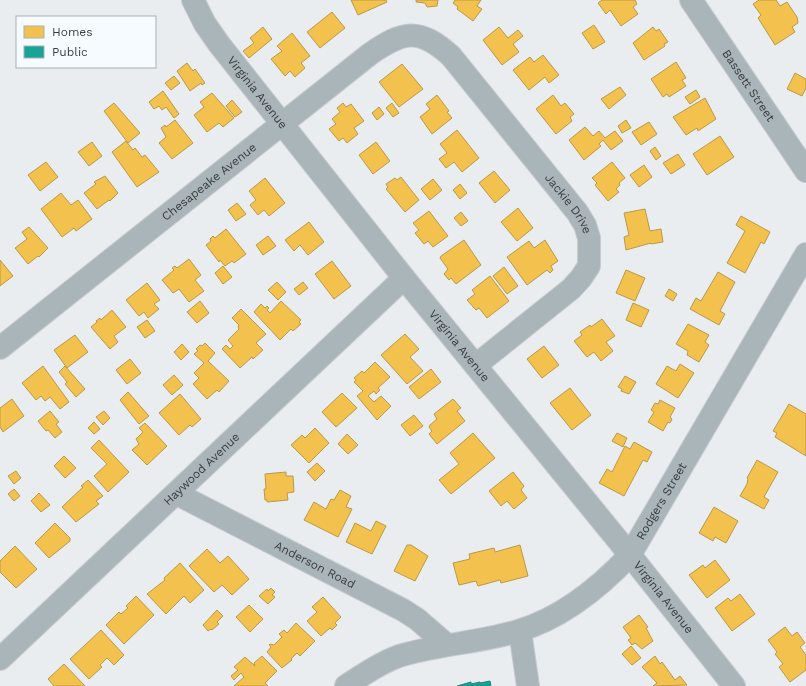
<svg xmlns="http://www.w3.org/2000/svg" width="806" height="686" viewBox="0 0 806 686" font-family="'Work Sans',sans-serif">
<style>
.homes{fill:#f2c14e;stroke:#ba9949}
.public{fill:#17a398;stroke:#21847d}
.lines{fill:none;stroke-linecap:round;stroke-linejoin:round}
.minor-casing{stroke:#c7cacb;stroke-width:24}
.minor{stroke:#a9b5b9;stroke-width:22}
.labels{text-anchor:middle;stroke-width:4;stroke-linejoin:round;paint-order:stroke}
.street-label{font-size:12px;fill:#393d3e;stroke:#f5fbff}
</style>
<rect width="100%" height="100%" fill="#e9edef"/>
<!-- homes -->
<path class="homes" d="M351,0H386L387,2L358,15Z
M416,0H438L437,6L427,7L425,3L416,2Z
M455,0H481L477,6L482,9L473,21L457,9L458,7L453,3Z
M602,0H635L637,4L633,7L638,14L621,26L610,10L606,14L598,3Z
M759,0H776L780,6L787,2L797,17L798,23L792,27L795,32L775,45L758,18L761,15L753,4Z
M332,12L345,28L320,48L307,32Z
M594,25L605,42L593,49L582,33Z
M263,27L272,39L249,58L243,51L254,43L250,38Z
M499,27L508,38L518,30L523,36L513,44L519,52L502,65L483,40Z
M653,27L656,31L659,29L668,42L664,44L665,46L644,60L633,43Z
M292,33L310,56L301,63L305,68L295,77L290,71L285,76L271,59L282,51L277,46Z
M543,55L559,75L549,83L545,77L529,90L513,70L530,57L534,62Z
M676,62L686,78L682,80L686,86L669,97L667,94L663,97L651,79Z
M187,63L193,71L195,69L205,83L202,85L201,83L190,91L177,71Z
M402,64L423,89L399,107L379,82Z
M795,73L806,79V88L802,96L787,89Z
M174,76L180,83L171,90L165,83Z
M620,87L626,95L609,109L601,99Z
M696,90L700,97L690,104L685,97Z
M163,91L179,114L174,118L166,107L162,110L159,106L154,109L149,102Z
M212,93L234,118L223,127L219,123L207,132L194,115L204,107L200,102Z
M437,95L449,111L447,112L452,118L432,134L420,117L430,109L426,104Z
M553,95L561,106L565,103L574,114L570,117L572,121L556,134L536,109Z
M705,98L716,119L698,131L697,128L686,135L673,117Z
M232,100L242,112L235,117L226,106Z
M114,103L140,133L128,143L104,111Z
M343,103L346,107L351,104L364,121L354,128L358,134L347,143L343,138L339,141L329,129L336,124L332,119L340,112L337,108Z
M392,103L399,113L393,117L386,108Z
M379,107L384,114L377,120L372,113Z
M175,120L193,143L172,159L159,143L166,137L161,128L165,125L166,127Z
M626,120L631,128L622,133L618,126Z
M649,122L657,134L641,145L632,132Z
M585,127L593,136L599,131L605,138L615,131L623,141L611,150L603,140L599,144L601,146L584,160L569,140Z
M457,130L479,158L462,172L454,162L446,168L439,159L447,153L440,144Z
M720,136L734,157L707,175L693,154Z
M126,141L133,150L135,148L142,157L145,155L159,172L137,187L112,152Z
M92,142L102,156L89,166L78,152Z
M376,142L390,161L373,174L359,155Z
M655,147L661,156L656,160L650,151Z
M678,154L685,165L671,174L663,163Z
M46,162L58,177L40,191L28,175Z
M612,162L625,178L619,183L620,185L616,189L619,192L608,201L595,185L597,183L592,178Z
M644,165L652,177L639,187L630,175Z
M494,171L510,190L495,203L479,183Z
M105,176L118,193L110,201L109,200L97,209L84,193L96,184L94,182Z
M401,177L419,200L405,212L386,189L388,187L386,184L395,178L397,180Z
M265,178L285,203L269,216L264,210L258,215L250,205L256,200L249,191Z
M433,179L442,190L430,200L421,189Z
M460,184L467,193L460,199L453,190Z
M61,193L71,205L78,200L92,219L76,231L74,228L62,237L41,209Z
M237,203L246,214L236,221L228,210Z
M518,208L533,228L517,241L501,222Z
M645,209L650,231L661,229L663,242L651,244V243L626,250L624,237L629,235L624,213Z
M429,211L448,236L433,247L428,241L424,244L415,233L419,230L413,223Z
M461,212L468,221L461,226L454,218Z
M741,216L770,232L764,244L761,242L745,273L727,263L745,231L736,225Z
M309,222L324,242L308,255L300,245L294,251L285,240Z
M29,227L48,248L39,257L38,256L28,264L15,248L27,239L22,232Z
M226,229L246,254L234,263L232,261L225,266L220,260L219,262L206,245L211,241L210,239L213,236L215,238Z
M268,236L276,246L263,255L256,245Z
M464,240L481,265L456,284L451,278L449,280L444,274L448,269L440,258L441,256Z
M545,240L558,261L551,266L553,270L550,273L547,270L527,285L507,257L529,241L534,248Z
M189,259L201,275L195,280L204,291L189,302L179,289L173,293L162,280L174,270L172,268L175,266L177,268Z
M0,260L13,276L0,286Z
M332,261L351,286L334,299L315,274Z
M223,266L232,277L223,284L215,273Z
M504,267L518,286L507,294L493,276Z
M626,270L645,278L635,301L616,293Z
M718,272L735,282L720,311L725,314L719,325L690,309L696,298L701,301Z
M490,276L509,301L487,318L479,308L476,310L467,300L475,294L472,290Z
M277,282L286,292L278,300L268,290Z
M303,282L308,288L299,295L294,289Z
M147,283L160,300L154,304L159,309L148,318L144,312L139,316L126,300Z
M669,289L677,294L673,301L665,296Z
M200,301L209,313L197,323L187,312Z
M281,301L301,320L299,322L301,324L293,331L291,329L280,340L254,312L261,304L265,308L267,306L269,308L267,310L270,313Z
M633,303L649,310L641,327L626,320Z
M241,309L266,334L256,343L263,350L253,359L252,357L240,368L222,349L226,345L230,349L233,346L228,340L239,329L238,327L239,325L232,318Z
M112,310L126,327L114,336L118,342L110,349L91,327L97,322L96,321L100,318L101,320Z
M602,319L615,336L606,342L613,351L601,361L594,352L587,357L574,341L582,335L580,332L590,325L591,327Z
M147,320L155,331L145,338L137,327Z
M688,324L709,335L705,342L709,345L699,362L687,355L688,351L676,344Z
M405,334L419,349L410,357L423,371L407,384L381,355Z
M75,335L88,352L67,368L54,350Z
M205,343L215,353L208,361L229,381L219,392L217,390L207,399L193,384L199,378L194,373L204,363L194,354L198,351L196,349L200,345L202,346Z
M182,344L189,352L181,360L174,352Z
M544,346L559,365L542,378L527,359Z
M130,359L141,373L127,384L116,370Z
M375,362L390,377L378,388L380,390L376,394L374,391L368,396L374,402L381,396L391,406L377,420L357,396L363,391L354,382L356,380L354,378L362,371L364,373Z
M680,364L694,373L678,398L656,384L667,366L676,371Z
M43,366L69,402L60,409L50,397L45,401L41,396L36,400L22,383Z
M65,366L85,389L76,397L65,384L67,382L59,372Z
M431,369L441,382L419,399L409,387Z
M174,375L183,385L172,395L163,385Z
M625,376L636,382L629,394L621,391L622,389L618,387Z
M570,388L591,415L572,430L550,403Z
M128,392L149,416L139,424L120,400Z
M342,393L357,408L336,427L322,412Z
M180,394L201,419L192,427L190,425L179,435L159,413Z
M12,399L24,416L3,432L0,427V408Z
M453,399L461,408L457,411L465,421L437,444L429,434L432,431L429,427L430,425L437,419L434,414Z
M660,400L675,408L670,417L672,419L670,423L668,422L663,431L648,422L654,412L651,410L655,403L658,404Z
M789,404L806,414V456L775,437L777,433L773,431Z
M50,411L59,422L56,424L62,432L55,438L48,430L46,431L38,421Z
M104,411L110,418L103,425L96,417Z
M414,415L423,426L410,436L401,425Z
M94,422L100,429L94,434L88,428Z
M145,423L167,446L147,465L132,450L139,444L136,439L143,432L139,428Z
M315,428L329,443L309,463L291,445L302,435L305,438Z
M473,433L495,458L451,494L439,480L459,464L450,453Z
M617,433L627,438L623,447L612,441Z
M347,434L358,445L348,454L338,444Z
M99,440L129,472L108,492L94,476L107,464L91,448Z
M634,442L652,452L647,462L643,460L624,496L599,483L607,469L612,472L625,446L630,449Z
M64,456L76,468L65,478L54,466Z
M757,460L778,472L764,497L769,500L764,509L740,496L747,484L748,479L747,478Z
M317,463L325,471L315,481L307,472Z
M16,471L21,478L14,484L8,476Z
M286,472V476H293L294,492L287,493L288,500L267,502V500H265L264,489H266L265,474Z
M513,472L524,486L521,490L527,498L514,509L507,501L501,506L489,491Z
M88,480L103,496L96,501L99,504L76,522L62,507L83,487L81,486Z
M14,489L20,496L14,501L8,494Z
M340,490L351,496L346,507L352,509L338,537L304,520L314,502L326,509L331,499L334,500Z
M39,493L50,505L41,512L31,501Z
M714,507L738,521L726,543L715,537L713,541L699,533Z
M376,521L386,526L372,554L346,542L355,523L371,531Z
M55,523L70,538V541L49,558L35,543Z
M407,545H411L428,556L415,581L394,571Z
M520,545L528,576L501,583L500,580L478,586L476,581L459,585L453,563L470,559L469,554L494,548L495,552Z
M15,546L37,569L16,588L0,572V561Z
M207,549L220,563L228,556L249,579L232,595L222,585L214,592L189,566Z
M715,560L730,580L707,598L689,575L703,565L705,568Z
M180,563L204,590L190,603L184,596L166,614L147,594L165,580L164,578Z
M271,588L275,592L272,595L275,597L268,604L259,596L267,589L268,591Z
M740,594L755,614L732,631L715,608L728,598L731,601Z
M136,596L154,615L124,644L106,625L119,612L121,614L128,608L126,606Z
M323,597L341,617L335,623L337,625L332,630L330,628L321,636L307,621L317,612L312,607Z
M249,605L263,619L250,632L236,617Z
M217,610L223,616L217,622L219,624L212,630L211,629L208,631L203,625Z
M639,615L648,627L646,628L653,641L642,649L635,643L632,645L628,640L631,638L623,627Z
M296,623L315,641L300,656L297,653L291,659L292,660L282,668L267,652L271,647L269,645L270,644L274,645L282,637L279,634L284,630L287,633Z
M785,627L792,636L797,632L805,643L800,647L806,655V670L790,682L779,667L783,664L775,654L777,652L768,640Z
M101,630L124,655L114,665L107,658L100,665L102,667L89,679L70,659Z
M631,646L641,658L632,665L622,654Z
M262,656L277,671L265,683L268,686H234L244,677L241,673L234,680L231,676L238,670L234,667L245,657L255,666L254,663Z
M655,656L660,664L662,662L675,680L680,676L687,685L653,686L657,683L642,667Z
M64,664L85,686H54L48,679Z"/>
<!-- public -->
<path class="public" d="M490,681L491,686H457L471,682V684L480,682V683Z"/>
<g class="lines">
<defs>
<g id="minor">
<path id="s1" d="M193,0L205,24L219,44L404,278L630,555L734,686"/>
<path id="s2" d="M691,0L806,171"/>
<path id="s3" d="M0,348L370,54C403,31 419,27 451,56L577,212L585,225L589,238V266L581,278L571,289L476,365"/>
<path id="s4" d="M177,494L403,610L417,619L447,645"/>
<path d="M520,631L528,686"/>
<path id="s5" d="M0,659L404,278"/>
<path id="s6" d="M346,686C362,675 380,663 399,656C438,644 479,643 518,631C562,618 599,588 630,555L806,254"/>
</g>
</defs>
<!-- minor casing -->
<use href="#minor" class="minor-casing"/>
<!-- minor -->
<use href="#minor" class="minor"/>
</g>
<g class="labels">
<!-- street labels -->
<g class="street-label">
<text dy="4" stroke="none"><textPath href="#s2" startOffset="103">Bassett Street</textPath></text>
<text dy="4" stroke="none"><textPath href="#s1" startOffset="113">Virginia Avenue</textPath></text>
<text dy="4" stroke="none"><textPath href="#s3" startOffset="267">Chesapeake Avenue</textPath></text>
<text dy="4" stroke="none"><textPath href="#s3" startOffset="753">Jackie Drive</textPath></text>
<text dy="4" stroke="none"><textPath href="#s1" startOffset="437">Virginia Avenue</textPath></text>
<text dy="4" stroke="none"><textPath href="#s5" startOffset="277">Haywood Avenue</textPath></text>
<text dy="4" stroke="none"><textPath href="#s6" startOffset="382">Rodgers Street</textPath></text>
<text dy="4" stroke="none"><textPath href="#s4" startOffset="155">Anderson Road</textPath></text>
<text dy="4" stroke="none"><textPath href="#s1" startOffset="761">Virginia Avenue</textPath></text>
</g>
</g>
<!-- legend -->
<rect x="16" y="16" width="140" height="52" fill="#f5fbff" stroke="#aaafb2"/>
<rect x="24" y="26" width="20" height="12" fill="#f2c14e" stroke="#aaafb2"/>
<text x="52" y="36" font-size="12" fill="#393d3e">Homes</text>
<rect x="24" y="46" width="20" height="12" fill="#17a398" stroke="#aaafb2"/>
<text x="52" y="56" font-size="12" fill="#393d3e">Public</text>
</svg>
